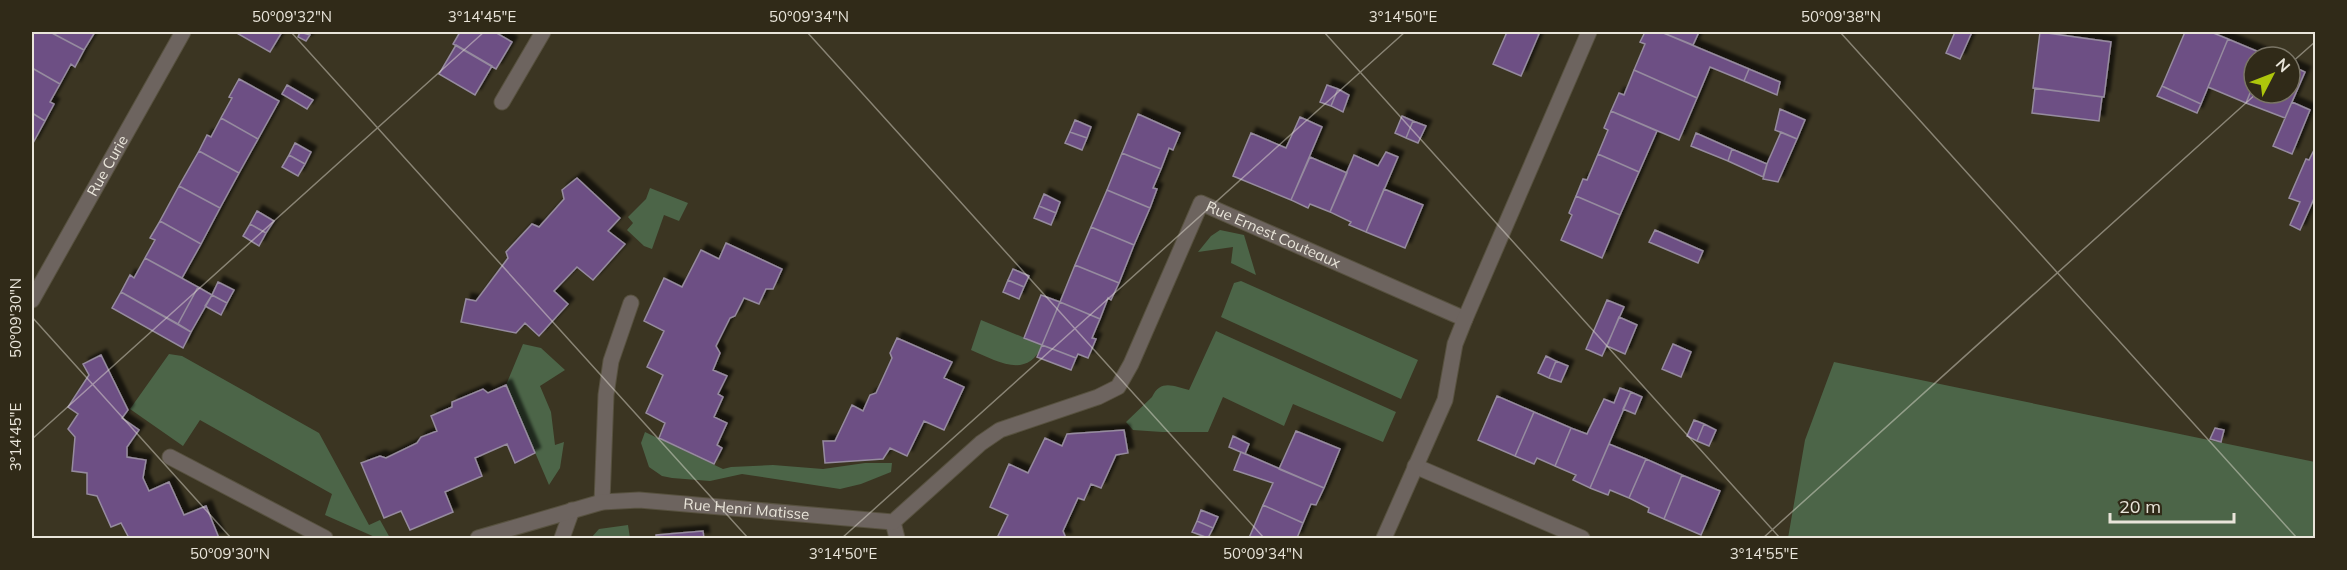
<svg xmlns="http://www.w3.org/2000/svg" width="2347" height="570" viewBox="0 0 2347 570" font-family="Mulish,sans-serif">
<style>
.green{fill:#4c6548}
.building{fill:#6d5084;stroke:#968b9f;stroke-width:1.5;filter:url(#shadow)}
.lines{fill:none;stroke-linecap:round;stroke-linejoin:round}
.service-casing{stroke:#57513f;stroke-width:17}
.minor-casing{stroke:#57513f;stroke-width:17}
.service{stroke:#6d645f;stroke-width:15}
.minor{stroke:#6d645f;stroke-width:15}
.ticks{fill:none;stroke:#e9e5da;stroke-width:1.5;stroke-opacity:0.45}
.labels{text-anchor:middle;stroke-width:6;stroke-linejoin:round;paint-order:stroke}
.street-label{font-size:15px;fill:#e9e5da;stroke:#302a18}
.neatline{fill:none;stroke:#e9e5da;stroke-width:2}
.ticks-label{font-size:15px;text-anchor:middle;fill:#e9e5da}
</style>
<defs>
<filter id="shadow"><feDropShadow dx="5.5" dy="-5.5" stdDeviation="1.5" flood-color="#0009"/></filter>
</defs>
<rect width="100%" height="100%" fill="#3b3522"/>
<!-- green -->
<path class="green" d="M650,188L688,203L679,221L664,215L652,249L644,246L627,230L633,223L628,217L646,199Z
M1220,230L1244,235L1256,275L1231,263L1233,247L1198,252L1211,236Z
M1241,281L1418,360L1401,399L1221,317L1234,283Z
M981,320L1042,345C1028,380 997,361 971,350Z
M1216,331L1396,412L1383,442L1293,404L1284,426L1223,397L1208,432H1162L1133,430L1126,422L1152,397C1161,378 1175,387 1189,390Z
M523,344L541,348L565,370L540,386L551,412L555,445L564,442L560,468L549,485L506,385Z
M169,354L182,356L319,433L369,525L380,520L390,538H377L325,515L332,494L200,420L183,446L130,409Z
M1834,362L2315,462V538H1788L1805,440Z
M645,432L723,469L731,467L773,465L823,469L865,463H892L891,472L861,484L840,489L742,474L710,481L672,478L662,476L649,467L641,443Z
M628,525L630,538H591L599,529Z"/>
<!-- building -->
<path class="building" d="M32,32H50L84,50L75,67L71,64L60,84L32,68Z
M50,32H95L84,50Z
M235,32H282L270,52Z
M300,32L310,35L306,41L298,37Z
M460,32H495L512,42L496,69L453,44Z
M1507,32H1534L1539,34L1521,76L1493,64Z
M1645,32H1661L1749,69L1744,81L1710,67L1697,98L1634,70L1645,44L1640,42Z
M1661,32H1699L1693,45Z
M1955,32H1972L1960,59L1946,53Z
M2040,32L2111,42L2104,97L2033,88Z
M2185,32H2211L2228,39L2201,104L2162,86Z
M2228,39L2266,55L2265,57H2254V83L2246,103L2208,87Z
M456,45L492,66L475,95L439,74Z
M2290,65L2305,72L2285,118L2246,103L2254,83V93H2290Z
M32,68L60,84L50,102L54,104L45,121L32,113Z
M1749,69L1780,82L1777,95L1744,81Z
M1634,70L1697,98L1679,140L1611,111L1619,93L1624,95Z
M239,79L279,101L258,139L221,118L232,98L229,97Z
M287,85L313,100L307,109L282,94Z
M1327,85L1338,89L1331,106L1320,102Z
M2162,86L2201,104L2197,113L2157,96Z
M2035,88L2102,97L2099,121L2032,113Z
M1338,89L1349,95L1343,112L1331,106Z
M2292,102L2310,110L2292,154L2273,146Z
M1780,109L1805,120L1797,139L1775,130Z
M1611,111L1657,131L1639,172L1598,154L1608,130L1604,128Z
M32,113L45,121L32,145Z
M1138,114L1180,133L1173,150L1169,148L1161,169L1122,153Z
M1402,116L1413,121L1406,138L1395,133Z
M1300,117L1322,127L1291,200L1233,176L1251,133L1286,148Z
M221,118L258,139L239,173L199,151L207,135L211,137Z
M1075,120L1091,127L1087,138L1070,132Z
M1413,121L1426,126L1418,143L1406,138Z
M1070,132L1087,138L1082,150L1065,143Z
M1781,132L1797,139L1778,182L1763,179L1767,164Z
M1696,133L1732,149L1728,161L1691,146Z
M295,143L311,152L305,164L289,155Z
M2316,146V194L2300,230L2290,225L2300,202L2289,198L2306,159L2309,160Z
M1732,149L1767,164L1763,177L1728,161Z
M199,151L239,173L220,208L179,186Z
M1386,152L1398,157L1366,232L1349,225L1351,222L1330,212L1354,155L1378,166Z
M1122,153L1161,169L1153,188L1157,189L1150,208L1107,190Z
M1598,154L1639,172L1620,215L1576,196L1583,179L1587,180Z
M289,155L305,164L298,176L282,167Z
M1310,157L1347,173L1330,212L1310,204L1308,208L1291,200Z
M577,178L620,218L608,231L625,244L593,280L577,267L554,291L568,304L539,336L525,323L516,333L461,322L466,299L476,301L508,258L506,252L532,224L539,227L564,199L562,190Z
M179,186L220,208L201,244L160,221Z
M1384,189L1423,205L1405,248L1366,232Z
M1107,190L1150,208L1134,245L1091,227Z
M1044,194L1060,202L1056,213L1039,206Z
M1576,196L1620,215L1602,258L1561,240L1572,215L1569,213Z
M1039,206L1056,213L1051,225L1034,218Z
M257,211L274,221L266,233L250,224Z
M160,221L201,244L182,278L145,258L155,240L150,238Z
M250,224L266,233L259,246L243,236Z
M1091,227L1134,245L1119,283L1075,265Z
M1655,230L1703,251L1698,263L1649,242Z
M726,243L782,269L773,289H766L759,304L744,298L735,316L730,318L716,346L720,353L713,370L727,376L718,394L723,397L714,417L727,423L717,445L722,448L714,464L659,438L665,423L646,413L663,375L647,367L664,331L644,321L664,278L682,287L701,250L719,259Z
M145,258L198,287L178,324L121,292L130,275L134,278Z
M1075,265L1119,283L1111,300L1108,298L1100,319L1060,302Z
M1013,269L1029,276L1024,287L1008,280Z
M1008,280L1024,287L1019,299L1003,292Z
M218,282L234,290L227,303L212,295Z
M198,287L212,295L191,332L178,324Z
M121,292L191,332L183,348L112,308Z
M212,295L227,303L221,315L205,306Z
M1041,295L1060,302L1042,345L1024,338Z
M1607,300L1624,307L1602,356L1586,349Z
M1060,302L1100,319L1092,338L1096,339L1088,358L1078,354L1076,358L1042,345Z
M1619,317L1637,325L1625,354L1607,346Z
M897,338L952,362L944,378L964,387L944,430L924,421L907,456L890,448L883,459L825,463L823,441H835L852,405L863,411L870,395L876,393L892,358L890,353Z
M1673,344L1691,352L1681,377L1662,369Z
M1042,345L1076,358L1071,370L1037,357Z
M101,355L128,410L122,418L139,430L127,447V457L146,460L143,478L149,491L169,482L184,515L206,506L219,538H129L121,523L111,527L97,496L87,494V473L72,471L75,437L68,429L78,414L68,407L89,375L83,364Z
M1546,356L1556,361L1549,378L1538,373Z
M1556,361L1568,366L1561,382L1549,378Z
M506,385L535,453L515,463L507,444L475,458L482,476L445,492L453,512L410,530L401,511L384,518L361,463L380,456L386,458L417,443L421,437L437,431L431,416L452,407V402L483,389L488,393Z
M1620,388L1631,392L1590,488L1573,480L1576,475L1555,466L1571,428L1587,434L1604,399L1614,403Z
M1631,392L1642,397L1635,414L1623,409Z
M1497,396L1534,412L1515,456L1478,440Z
M1534,412L1571,428L1555,466L1537,458L1534,464L1515,456Z
M1694,420L1704,424L1697,441L1687,436Z
M1704,424L1716,430L1709,446L1697,441Z
M2215,428L2224,430L2221,442L2210,439Z
M1124,430L1128,453L1116,455L1101,488L1091,484L1084,500L1078,498L1063,531L1066,538H997L1008,515L990,507L1009,464L1028,473L1045,438L1062,446L1067,434Z
M1296,431L1340,449L1324,488L1279,469Z
M1233,436L1249,444L1245,454L1229,447Z
M1609,444L1646,459L1629,498L1610,490L1608,495L1590,488Z
M1241,452L1324,488L1316,505L1311,504L1303,523L1263,505L1273,483L1234,470Z
M1646,459L1682,475L1664,519L1648,512L1649,508L1629,498Z
M1682,475L1720,491L1701,535L1664,519Z
M1263,505L1303,523L1297,538H1249Z
M1201,510L1218,517L1213,528L1197,521Z
M1197,521L1213,528L1208,538L1192,532Z
M703,531L704,538H656V535Z"/>
<g class="lines">
<defs>
<path id="service" d="M502,102L543,32
M170,457L325,538
M602,502L606,395L611,361L631,303
M562,538L572,510"/>
<g id="minor">
<path id="s1" d="M32,300L183,32"/>
<path d="M1415,466L1582,538"/>
<path d="M893,522L897,538"/>
<path id="s2" d="M478,538L602,502L639,500L893,522L981,443L1000,430L1098,397L1118,387L1131,364L1201,203L1465,319"/>
<path d="M1384,538L1445,400L1455,344L1465,319L1589,32"/>
</g>
</defs>
<!-- service casing -->
<use href="#service" class="service-casing"/>
<!-- minor casing -->
<use href="#minor" class="minor-casing"/>
<!-- service -->
<use href="#service" class="service"/>
<!-- minor -->
<use href="#minor" class="minor"/>
</g>
<!-- ticks -->
<path class="ticks" d="M291,32L748,538M807,32L1264,538M1324,32L1780,538M1840,32L2297,538M2290,64L2316,41M32,317L231,538M32,439L484,32M842,538L1405,32M1763,538L2257,93"/>
<g class="labels">
<!-- street labels -->
<g class="street-label">
<text dy="5" stroke="none"><textPath href="#s1" startOffset="154">Rue Curie</textPath></text>
<text dy="5" stroke="none"><textPath href="#s2" startOffset="969">Rue Ernest Couteaux</textPath></text>
<text dy="5" stroke="none"><textPath href="#s2" startOffset="274">Rue Henri Matisse</textPath></text>
</g>
</g>
<!-- border -->
<rect width="2347" height="570" fill="none" stroke="#302a18" stroke-width="66"/>
<!-- north arrow -->
<g transform="translate(2272 75) rotate(48)"><circle r="28" fill="#302a18" stroke="#7a7566" stroke-width="1.5"/>
<path d="M0-4.5L10 22L0 15L-10 22Z" fill="#aec60c"/>
<text y="-9" font-size="16" font-weight="bold" text-anchor="middle" fill="#e9e5da">N</text>
</g>
<!-- scale -->
<path d="M2110 513v9h124v-9" fill="none" stroke="#e9e5da" stroke-width="3"/>
<text x="2119" y="513" font-size="18" fill="#e9e5da" stroke="#302a18" stroke-width="4.5" paint-order="stroke">20 m</text>
<rect x="33" y="33" width="2281" height="504" class="neatline"/>
<g class="ticks-label">
<text x="292" y="22">50°09'32"N</text>
<text x="482" y="22">3°14'45"E</text>
<text x="809" y="22">50°09'34"N</text>
<text x="1403" y="22">3°14'50"E</text>
<text x="1841" y="22">50°09'38"N</text>
<text transform="translate(16 318) rotate(-90)" y="5">50°09'30"N</text>
<text transform="translate(16 437) rotate(-90)" y="5">3°14'45"E</text>
<text x="230" y="559">50°09'30"N</text>
<text x="843" y="559">3°14'50"E</text>
<text x="1263" y="559">50°09'34"N</text>
<text x="1764" y="559">3°14'55"E</text>
</g>
</svg>
